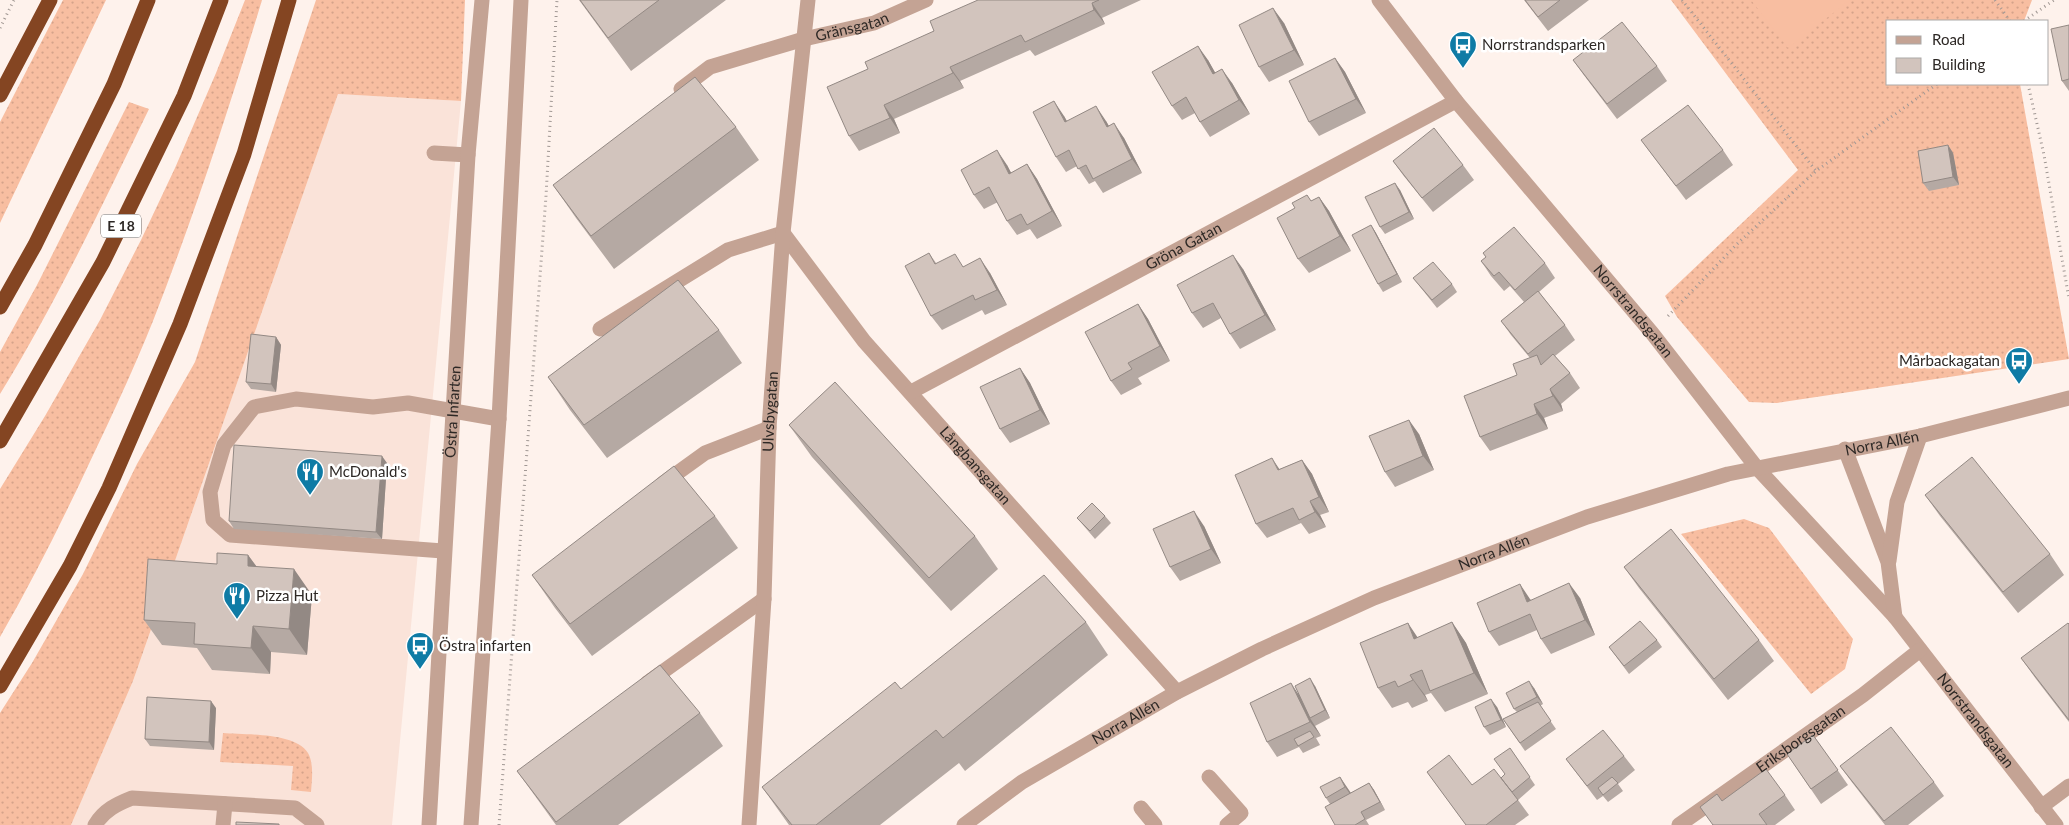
<svg xmlns="http://www.w3.org/2000/svg" width="2069" height="825" viewBox="0 0 2069 825" font-family="Lato,sans-serif">
<style>
.built{fill:#fae3d9}
.grass{fill:url(#grass-dots)}
.garden{fill:#f8bea1}
.lines{fill:none;stroke-linecap:round;stroke-linejoin:round}
.path{stroke:#a19894;stroke-width:3;stroke-dasharray:1 4;stroke-linecap:butt}
.minor{stroke:#c4a394;stroke-width:15}
.highway{stroke:#844522;stroke-width:15}
.wall{fill:#b5a9a3}
.shaded-wall{fill:#938984}
.building{fill:#d2c4bd;stroke:#938984}
.labels{text-anchor:middle;stroke-width:5;stroke-linejoin:round;paint-order:stroke}
.shield{fill:#fff;stroke:#6c6866;stroke-width:1}
.shield-label{font-size:14px;font-weight:bold;fill:#2d2825}
.street-label{font-size:15px;fill:#2d2825;stroke:#fff}
.poi-label{font-size:15px;fill:#2d2825;stroke:#fff;text-anchor:start}
</style>
<defs>
<pattern id="grass-dots" width="8" height="8" patternUnits="userSpaceOnUse" patternTransform="scale(1.25)"><rect width="8" height="8" fill="#f8bea1"/><path d="M2 2h.1M6 6h.1" fill="none" stroke="#d5a38a" stroke-width="1.8" stroke-linecap="round"/></pattern>
</defs>
<rect width="100%" height="100%" fill="#fef2ec"/>
<!-- built -->
<path class="built" d="M338,94L461,101L392,825H71L133,681Z"/>
<!-- grass -->
<path class="grass" d="M63,0H106L0,223V122Z
M245,0H262C229,109 194,216 153,321C131,376 105,430 80,483C55,535 29,587 0,637V489L45,416L100,320L141,240L175,168L216,73Z
M316,0H465L461,101L338,94L133,681L71,825H0V713L32,663L83,574L137,464L195,362Z
M1671,0H2032L2024,21H1888V84H2020L2069,359L1777,403L1749,402L1677,317L1665,296L1798,170Z
M129,102L149,109C102,206 56,303 0,394V352L37,285Z
M1744,519L1769,528L1853,639L1845,669L1811,694L1681,534Z
M223,733C245,735 295,732 308,753C314,764 312,779 311,792L291,790L293,766L220,762Z"/>
<!-- garden -->
<path class="garden" d="M1751,0H1850L1788,48Z"/>
<g class="lines">
<!-- path -->
<path class="path" d="M1682,0L1816,171
M1995,0L2010,21
M2024,21L2054,0
M0,28L14,0
M2028,84L2044,155L2069,299
M1668,316L1739,242L1816,171L1937,84
M499,825L546,196L557,0"/>
<!-- minor -->
<g class="minor">
<path id="s1" d="M1379,0L1456,101L1652,333L1757,468L1895,617L2056,825"/>
<path id="s2" d="M681,89L710,67L804,39L874,23L926,0"/>
<path d="M434,153L468,155"/>
<path id="s3" d="M600,329L728,250L783,233L864,341L1177,692"/>
<path id="s4" d="M911,392L1456,101"/>
<path d="M1845,449L1888,562L1895,617"/>
<path d="M662,484L705,453L769,428"/>
<path d="M443,551L230,535L213,520L210,492L224,445L254,407L296,399L373,407L408,403L499,419"/>
<path d="M1889,561L1897,502L1920,436"/>
<path d="M647,683L764,599"/>
<path d="M1209,777L1241,813L1227,825"/>
<path d="M2041,807L2069,786"/>
<path d="M1141,808L1155,825"/>
<path d="M95,825C104,810 117,804 132,798L295,808L317,825"/>
<path d="M223,825L225,804"/>
<path id="s5" d="M429,825L468,155L482,0"/>
<path d="M471,825L499,419L521,0"/>
<path id="s6" d="M749,825L764,599L769,428L783,233L808,0"/>
<path id="s7" d="M964,825L1022,782L1177,692L1262,649L1374,598L1587,517L1728,474L1920,436L2069,398"/>
<path id="s8" d="M1679,825L1863,695L1920,650"/>
</g>
<!-- highway -->
<path class="highway" d="M0,95L50,0
M0,307L35,245L114,84L148,0
M0,441L103,262L184,96L221,0
M0,686L70,566L109,488L180,324L244,154L289,0"/>
</g>
<!-- wall -->
<path class="wall" d="M579,0H726L631,71Z
M978,0H1141L1102,18L1105,24L1035,56L1030,50L960,81L964,88L894,119L900,133L859,151L849,136L868,69L934,31Z
M1524,0H1589L1548,31Z
M1284,23L1304,65L1269,82L1259,67Z
M2069,25V91L2062,81Z
M1335,58L1345,72L1366,113L1319,136L1309,122Z
M1208,60L1215,73L1232,83L1250,114L1210,137L1200,122L1195,113L1182,120L1172,106Z
M1573,60L1657,66L1667,81L1617,119L1583,74Z
M1064,116L1067,121H1106L1109,126L1124,138L1142,173L1103,193L1095,181L1089,184L1077,166L1066,172L1056,157Z
M736,127L759,160L614,269L576,218L553,185Z
M1641,140L1723,150L1733,165L1686,200Z
M1948,145L1953,153L1959,185L1929,191L1923,183Z
M1393,161L1463,165L1474,180L1433,212L1403,175Z
M1027,164L1037,179L1062,226L1037,239L1030,229L1017,235L1007,221L998,202L984,209L974,195L1007,165L1011,173Z
M1400,190L1414,219L1385,234L1380,227Z
M1307,195L1311,201L1319,197L1329,211L1351,251L1309,273L1298,259L1295,208Z
M1371,225L1376,233L1402,282L1383,292L1378,284Z
M929,253L936,263L964,267L990,273L1007,305L985,315L982,310L942,330L931,316Z
M1483,253L1545,263L1555,278L1539,292L1565,325L1575,340L1555,356L1570,373L1580,388L1561,404L1563,411L1544,418L1548,429L1490,451L1480,437L1517,375L1530,358L1511,335L1501,321L1524,302L1510,286L1504,291L1491,276L1481,261L1486,257Z
M1243,269L1276,330L1240,349L1230,334L1221,318L1203,328L1192,313Z
M1413,278L1452,284L1457,292L1437,308Z
M1138,304L1148,319L1170,361L1138,378L1142,384L1121,395L1111,381Z
M719,330L742,363L607,458L570,410L548,377Z
M276,337L281,345L276,392L251,389L246,382Z
M1020,368L1030,383L1050,424L1010,443L1000,429Z
M789,425L975,536L998,569L951,611L812,457Z
M1419,434L1434,470L1395,487L1385,472Z
M1302,460L1312,474L1329,512L1320,515L1326,527L1309,534L1301,523L1267,538L1256,524L1280,469Z
M387,463L382,539L234,529L229,521Z
M1925,495L2050,554L2064,575L2018,613L1940,516Z
M715,516L738,548L592,656L555,608L532,575Z
M1105,516L1111,523L1095,539L1077,518Z
M1204,526L1221,563L1180,581L1170,567Z
M248,555L257,567L312,595L307,655L271,652L270,674L212,670L197,648L162,645L144,620L217,564Z
M1624,567L1759,640L1774,661L1728,700L1639,588Z
M1580,598L1595,635L1551,654L1541,639L1537,630L1499,646L1489,632L1530,599L1531,600Z
M1086,622L1108,655L965,771L959,763L880,825H789L762,787L901,689Z
M1452,622L1466,643L1488,694L1445,712L1431,693L1425,695L1428,701L1412,708L1408,702L1392,708L1378,688L1418,638Z
M2069,624V722L2036,679L2021,658Z
M1657,640L1662,647L1629,674L1609,647Z
M1315,686L1330,718L1315,726L1321,736L1316,738L1320,745L1303,753L1299,747L1277,757L1267,742L1298,693Z
M1534,688L1543,704L1540,706L1556,729L1525,751L1503,719L1517,712L1514,709Z
M1497,707L1506,727L1490,735L1484,727Z
M216,708L214,750L150,746L145,739Z
M700,713L723,746L618,825H556L517,771Z
M1813,735L1848,785L1821,804L1787,754Z
M1510,748L1535,785L1518,800L1529,815L1515,825H1466L1427,772L1472,785L1501,778L1505,774Z
M1624,756L1635,770L1618,784L1623,791L1608,802L1603,796L1597,800L1566,759Z
M1840,766L1934,782L1944,796L1908,825H1885L1851,781Z
M1340,777L1351,793L1369,783L1374,790L1385,810L1366,820L1369,825H1335L1330,804L1326,798Z
M1785,795L1795,810L1775,825H1712L1722,801Z"/>
<!-- shaded-wall -->
<path class="shaded-wall" d="M1092,3L1102,18L1105,24L1094,10Z
M1273,8L1284,23L1304,65L1294,50Z
M1198,46L1208,60L1224,88L1213,74Z
M1335,58L1345,72L1366,113L1356,99Z
M950,67L960,81L964,88L953,73Z
M1222,69L1232,83L1250,114L1239,100Z
M1054,101L1064,116L1075,137L1065,122Z
M884,105L894,119L900,133L890,118Z
M1096,106L1106,121L1117,141L1107,127Z
M1114,123L1124,138L1142,173L1132,159Z
M1948,145L1953,153L1959,185L1953,177Z
M997,150L1007,165L1019,188L1009,174Z
M1027,164L1037,179L1062,226L1052,211Z
M1395,183L1400,190L1414,219L1409,212Z
M1319,197L1329,211L1351,251L1340,236Z
M1371,225L1376,233L1402,282L1397,274Z
M1233,255L1243,269L1276,330L1265,315Z
M980,258L990,273L1007,305L997,290Z
M1138,304L1148,319L1170,361L1160,346Z
M276,337L281,345L276,392L271,384Z
M1020,368L1030,383L1050,424L1040,410Z
M1550,389L1561,404L1563,411L1553,396Z
M1534,404L1544,418L1548,429L1537,414Z
M1409,420L1419,434L1434,470L1423,456Z
M382,456L387,463L382,539L376,532Z
M1272,458L1282,473L1278,470Z
M1302,460L1312,474L1329,512L1319,497Z
M1310,501L1320,515L1326,527L1315,512Z
M1194,511L1204,526L1221,563L1211,549Z
M248,555L267,581L248,566Z
M294,569L312,595L307,655L289,629Z
M1569,583L1580,598L1595,635L1585,620Z
M1520,584L1530,599L1537,616L1527,602Z
M1452,622L1466,643L1488,694L1474,673Z
M1408,623L1422,644L1414,639Z
M253,626L271,652L270,674L251,648Z
M1410,675L1425,695L1428,701L1413,680Z
M1310,678L1315,686L1330,718L1325,710Z
M1529,681L1534,688L1543,704L1537,697Z
M1291,683L1301,698L1310,718L1315,726L1321,736L1310,722Z
M1491,699L1497,707L1506,727L1501,720Z
M211,701L216,708L214,750L209,742Z
M1340,777L1350,792L1355,801L1345,787Z
M1369,783L1374,790L1385,810L1380,802Z"/>
<!-- building -->
<path class="building" d="M580,0H659L608,38Z
M978,0H1099L1092,3L1094,10L1025,42L1021,35L950,67L953,73L884,105L890,118L849,136L827,87L868,69L865,62L934,31L930,21Z
M1525,0H1560L1538,17Z
M1273,8L1294,50L1259,67L1239,25Z
M1622,22L1657,66L1607,104L1573,60Z
M2069,25V79L2062,81L2051,29Z
M1198,46L1213,74L1222,69L1239,100L1200,122L1186,97L1172,106L1152,72Z
M1335,58L1356,99L1309,122L1289,81Z
M695,77L736,127L591,236L553,185Z
M1054,101L1065,122L1096,106L1107,127L1114,123L1132,159L1093,179L1086,165L1078,169L1069,150L1056,157L1033,112Z
M1688,105L1723,150L1676,186L1641,140Z
M1434,128L1463,165L1422,198L1393,161Z
M1948,145L1953,177L1923,183L1918,151Z
M997,150L1009,174L1027,164L1052,211L1027,225L1021,214L1007,221L989,187L974,195L961,170Z
M1395,183L1409,212L1380,227L1365,197Z
M1307,195L1311,201L1319,197L1340,236L1298,259L1277,218L1295,208L1292,203Z
M1371,225L1397,274L1378,284L1352,235Z
M1514,227L1545,263L1515,290L1499,272L1494,276L1481,261L1486,257L1483,253Z
M929,253L935,264L955,254L963,267L980,258L997,290L975,300L973,295L931,316L905,266Z
M1233,255L1265,315L1230,334L1213,303L1192,313L1177,285Z
M1433,262L1452,284L1432,300L1413,278Z
M678,280L719,330L584,425L548,377Z
M1538,291L1565,325L1528,354L1501,321Z
M1138,304L1160,346L1128,363L1132,369L1111,381L1085,332Z
M251,334L276,337L271,384L246,382Z
M1553,354L1570,373L1550,389L1553,396L1534,404L1537,414L1480,437L1464,396L1517,375L1513,364L1537,355L1541,365Z
M1020,368L1040,410L1000,429L980,387Z
M835,382L975,536L929,578L789,425Z
M1409,420L1423,456L1385,472L1369,436Z
M234,445L382,456L376,532L229,521Z
M1972,457L2050,554L2003,592L1925,495Z
M1272,458L1278,470L1302,460L1319,497L1310,501L1315,512L1299,520L1293,508L1256,524L1235,475Z
M674,466L715,516L570,624L532,575Z
M1092,503L1105,516L1090,531L1077,518Z
M1194,511L1211,549L1170,567L1153,529Z
M1671,529L1759,640L1714,679L1624,567Z
M217,553L248,555V566L294,569L289,629L253,626L251,648L194,644L195,623L144,620L148,559L217,564Z
M1044,575L1086,622L943,738L936,730L816,825H792L762,787L895,682L901,689Z
M1569,583L1585,620L1541,639L1530,614L1489,632L1477,603L1520,584L1527,602Z
M1640,621L1657,640L1624,666L1609,647Z
M1452,622L1474,673L1430,691L1422,670L1410,675L1413,680L1398,687L1395,681L1378,688L1360,643L1408,623L1414,639Z
M2068,623L2069,624V720L2021,658Z
M660,665L700,713L556,822L517,771Z
M1310,678L1325,710L1310,718L1295,686Z
M1529,681L1537,697L1514,709L1506,693Z
M1291,683L1310,722L1267,742L1250,703Z
M147,697L211,701L209,742L145,739Z
M1491,699L1501,720L1484,727L1475,707Z
M1538,702L1551,721L1520,743L1503,719Z
M1891,727L1934,782L1884,821L1840,766Z
M1603,730L1624,756L1587,786L1566,759Z
M1310,731L1314,737L1298,746L1294,739Z
M1813,735L1838,770L1811,789L1787,754Z
M1510,748L1530,777L1512,792L1501,778L1505,774L1494,759Z
M1449,755L1472,785L1494,769L1518,800L1486,825H1466L1427,772Z
M1766,769L1785,795L1759,814L1767,825H1713L1700,807L1717,794L1722,801Z
M1340,777L1345,787L1326,798L1320,787Z
M1612,777L1618,783L1603,795L1598,788Z
M1369,783L1380,802L1361,812L1365,819L1355,825H1335L1325,807Z
M236,822L279,824V825H236Z"/>
<!-- icons -->
<defs>
<symbol id="bus-pin" viewBox="-11 -11 22 30"><path d="M0 17L-7.5 6A9.5 9.5 0 1 1 7.5 6Z" fill="#0f7ba5" stroke="#fff"/><path d="M-5-6H5V4H4V6H2V4H-2V6H-4V4H-5ZM-3.5-4V0h7V-4ZM-3.5 1.2v1.5H-2V1.2ZM2 1.2v1.5H3.5V1.2Z" fill="#fff"/></symbol>
<symbol id="restaurant-pin" viewBox="-11 -11 22 30"><path d="M0 17L-7.5 6A9.5 9.5 0 1 1 7.5 6Z" fill="#0f7ba5" stroke="#fff"/><path d="M-5-6h1v4h1v-4h1v4h1v-4h1v5L-1.5 .5V6h-2V.5L-5-1ZM5-6V6H3V1.5H1.5Q1.5-4 5-6Z" fill="#fff"/></symbol>
</defs>
<g fill-rule="evenodd">
<use href="#bus-pin" x="1447" y="29" width="32" height="43"/>
<use href="#bus-pin" x="2003" y="345" width="32" height="43"/>
<use href="#restaurant-pin" x="294" y="456" width="32" height="43"/>
<use href="#restaurant-pin" x="221" y="580" width="32" height="43"/>
<use href="#bus-pin" x="404" y="630" width="32" height="43"/>
</g>
<g class="labels">
<!-- shield labels -->
<rect class="shield" x="101" y="214.5" width="40" height="23" rx="4"/>
<g class="shield-label">
<text x="121" y="231">E 18</text>
</g>
<!-- street labels -->
<g class="street-label">
<text dy="5" stroke="none"><textPath href="#s2" startOffset="184">Gränsgatan</textPath></text>
<text dy="5" stroke="none"><textPath href="#s4" startOffset="309">Gröna Gatan</textPath></text>
<text dy="5" stroke="none"><textPath href="#s1" startOffset="402">Norrstrandsgatan</textPath></text>
<text dy="5" stroke="none"><textPath href="#s5" startOffset="414">Östra Infarten</textPath></text>
<text dy="5" stroke="none"><textPath href="#s6" startOffset="414">Ulvsbygatan</textPath></text>
<text dy="5" stroke="none"><textPath href="#s7" startOffset="1002">Norra Allén</textPath></text>
<text dy="5" stroke="none"><textPath href="#s3" startOffset="510">Långbansgatan</textPath></text>
<text dy="5" stroke="none"><textPath href="#s7" startOffset="598">Norra Allén</textPath></text>
<text dy="5" stroke="none"><textPath href="#s7" startOffset="192">Norra Allén</textPath></text>
<text dy="5" stroke="none"><textPath href="#s1" startOffset="936">Norrstrandsgatan</textPath></text>
<text dy="5" stroke="none"><textPath href="#s8" startOffset="149">Eriksborgsgatan</textPath></text>
</g>
<!-- poi labels -->
<g class="poi-label">
<text x="1482" y="50">Norrstrandsparken</text>
<text x="2000" y="366" text-anchor="end">Mårbackagatan</text>
<text x="329" y="477">McDonald's</text>
<text x="256" y="601">Pizza Hut</text>
<text x="439" y="651">Östra infarten</text>
</g>
</g>
<!-- legend -->
<rect x="1886" y="20" width="162" height="65" fill="#ffffff" stroke="#aba9a8"/>
<rect x="1896" y="36" width="25" height="8" fill="#c4a394" stroke="#aba9a8"/>
<text x="1932" y="45" font-size="15" fill="#2d2825">Road</text>
<rect x="1896" y="58" width="25" height="15" fill="#d2c4bd" stroke="#aba9a8"/>
<text x="1932" y="70" font-size="15" fill="#2d2825">Building</text>
</svg>
